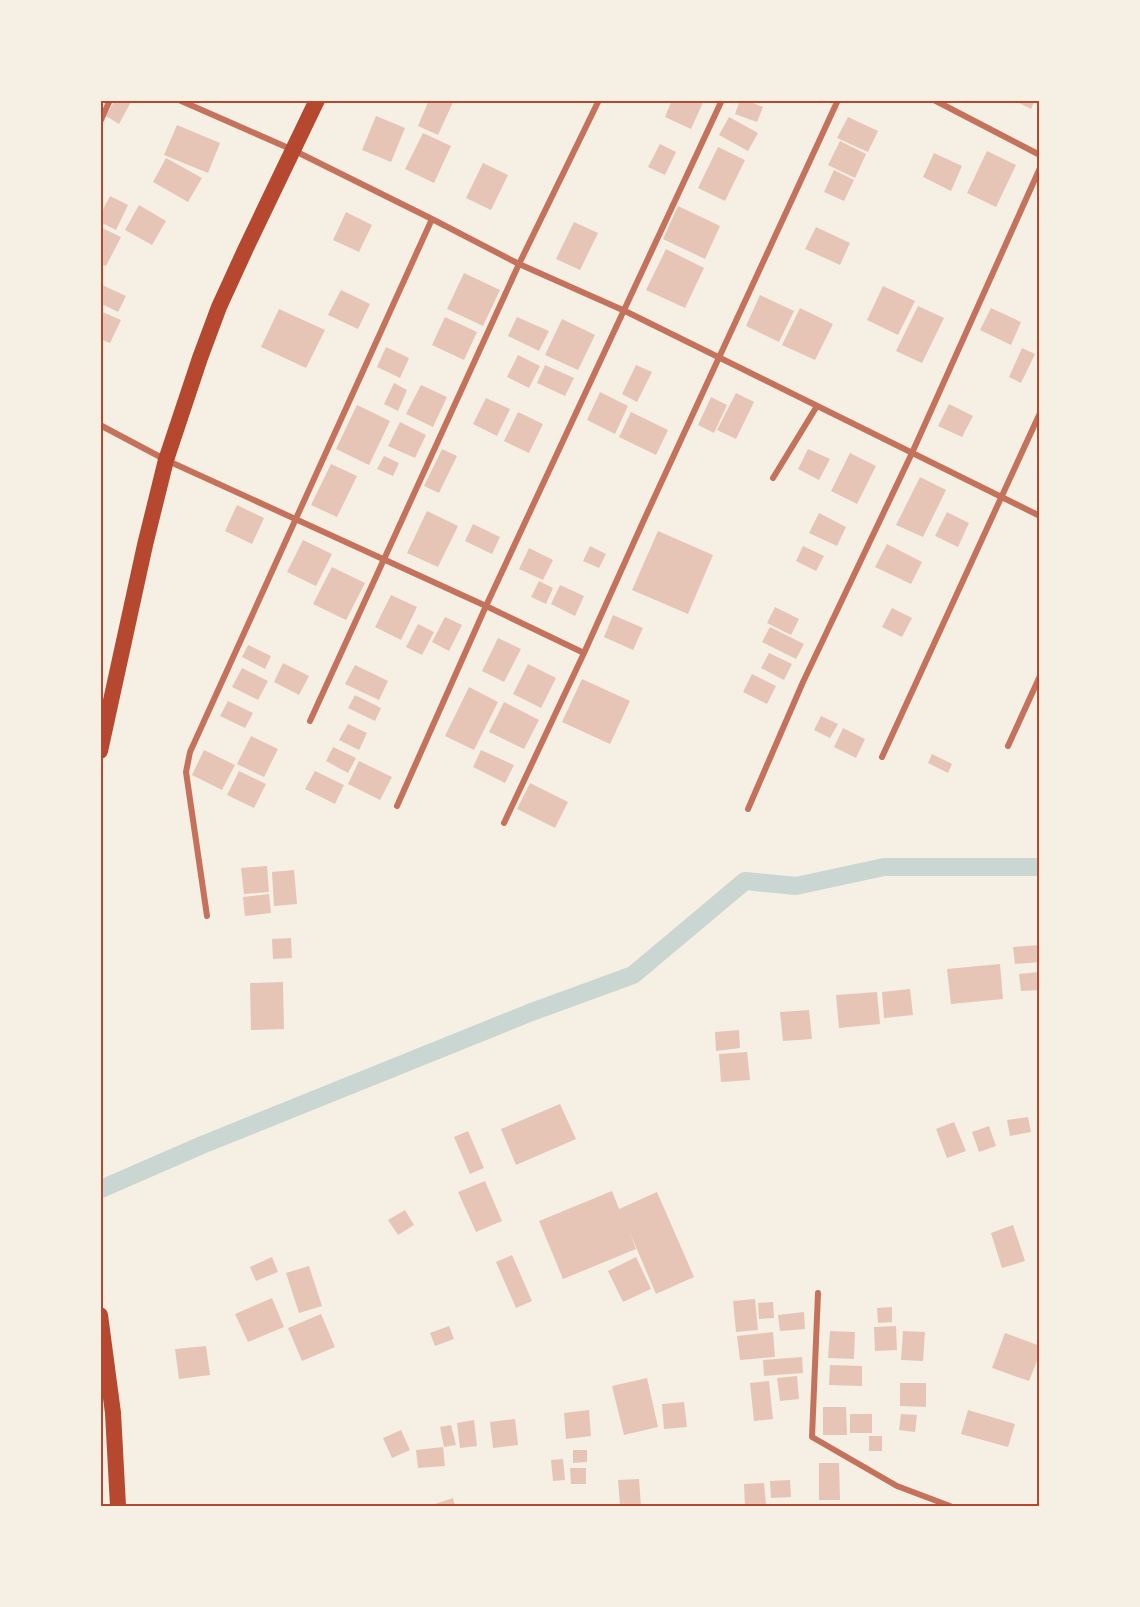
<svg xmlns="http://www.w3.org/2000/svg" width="1140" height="1607" viewBox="0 0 1140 1607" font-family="Manrope,sans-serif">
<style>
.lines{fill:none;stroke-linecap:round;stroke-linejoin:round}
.canal{stroke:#c9d6d2;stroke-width:18}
.building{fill:#e6c5b7}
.minor{stroke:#c5725c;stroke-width:6}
.trunk{stroke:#b5482f;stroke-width:16}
.neatline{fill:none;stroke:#b5482f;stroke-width:2}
</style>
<rect width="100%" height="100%" fill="#f6efe4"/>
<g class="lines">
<!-- canal -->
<path class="canal" d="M101,1189L202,1145L529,1013L633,975L745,881L796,886L884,867H1040"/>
</g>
<!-- building -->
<path class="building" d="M115,100H132L119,124L106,116Z
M429,100H454L438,135L418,126Z
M672,100H704L691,129L665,117Z
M740,100H745L763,107L757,122L735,114Z
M1013,100H1035L1031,109Z
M376,116L405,128L391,162L362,150Z
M729,117L758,133L748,151L719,135Z
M848,117L878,131L868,152L837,138Z
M177,125L220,143L208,173L164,155Z
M423,133L451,146L434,183L405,169Z
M840,141L866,154L855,178L828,165Z
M660,144L676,152L665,175L648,167Z
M718,147L745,160L725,201L698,188Z
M987,151L1016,165L996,207L967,193Z
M934,153L962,166L951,191L923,177Z
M166,158L202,178L188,202L153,182Z
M483,163L508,175L491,210L466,198Z
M834,170L854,180L844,201L824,192Z
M110,196L128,205L116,230L100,222V215Z
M139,205L166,221L152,245L125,230Z
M678,206L720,226L705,259L663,239Z
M346,212L372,225L359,252L333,240Z
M574,222L598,233L580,270L556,259Z
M100,227L121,237L106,266L100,263Z
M816,227L850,243L840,265L805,249Z
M666,249L704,268L685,308L646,290Z
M464,273L500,290L483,326L447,309Z
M100,284L126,296L118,312L100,303Z
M883,286L915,301L898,335L867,320Z
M341,290L370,304L358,329L328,315Z
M760,295L794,311L779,342L746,326Z
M918,306L944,318L922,363L896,351Z
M800,308L833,324L815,360L782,345Z
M991,308L1021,322L1011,345L980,330Z
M279,309L325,330L306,368L261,347Z
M100,311L121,320L110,343L100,339Z
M445,317L477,332L464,360L432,345Z
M517,317L549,331L539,351L508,336Z
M562,319L595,335L578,370L545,355Z
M386,347L409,358L400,378L377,367Z
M1022,348L1035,354L1021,383L1009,377Z
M518,355L540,366L529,388L507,377Z
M545,365L574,378L565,396L537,383Z
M636,365L652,372L637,402L622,394Z
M394,383L407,390L398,411L384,404Z
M421,385L447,397L433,427L406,414Z
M600,392L628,406L615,434L587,420Z
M736,393L754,402L736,439L717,430Z
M711,397L727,405L714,433L698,425Z
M486,398L510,409L497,436L473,424Z
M949,404L973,416L962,437L938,426Z
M357,405L390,421L369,465L336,449Z
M518,412L543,424L529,453L504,441Z
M631,412L668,430L656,455L619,437Z
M400,422L426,435L415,458L388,446Z
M442,449L457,456L439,493L424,486Z
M808,449L830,459L819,480L798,469Z
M850,453L876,466L857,504L831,491Z
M384,456L399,463L393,476L377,469Z
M331,464L357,476L337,517L311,505Z
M920,477L946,490L923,537L896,525Z
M237,505L264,518L252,544L225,531Z
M427,511L458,526L438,567L407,553Z
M947,512L969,523L958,547L935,536Z
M819,513L846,527L837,546L809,533Z
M473,524L500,537L492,554L465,541Z
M658,531L713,555L688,614L632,590Z
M303,540L332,554L316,586L287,572Z
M887,544L922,562L911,584L875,567Z
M590,546L606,554L599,568L583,561Z
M803,546L824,556L816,571L796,561Z
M529,548L553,560L543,580L519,569Z
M332,567L365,583L346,620L313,604Z
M539,581L553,588L546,604L531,597Z
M560,585L584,596L575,616L551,604Z
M391,595L417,607L401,640L375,627Z
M775,607L799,619L791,635L767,623Z
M892,608L912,618L902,637L882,627Z
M613,615L643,628L633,650L604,637Z
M445,617L462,625L449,651L432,642Z
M418,624L434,632L422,655L406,647Z
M770,627L804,644L796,659L762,642Z
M498,638L521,649L504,682L482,671Z
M248,645L271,656L265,669L242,657Z
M769,653L792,664L784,680L761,668Z
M283,663L309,676L299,695L274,682Z
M528,664L556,678L541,708L513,694Z
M355,665L388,681L379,700L345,684Z
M242,668L268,681L258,700L232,687Z
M752,674L776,686L767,704L743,692Z
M582,679L630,701L610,744L562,722Z
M469,687L498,702L474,750L445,736Z
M355,695L381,708L375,721L348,708Z
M228,701L253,713L245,728L220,716Z
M504,702L539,720L524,749L489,732Z
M821,716L838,724L830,738L814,730Z
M348,724L367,733L359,750L339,740Z
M843,728L865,739L856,758L834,747Z
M251,736L278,749L264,777L237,764Z
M333,747L356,758L348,773L326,761Z
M204,750L235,765L222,790L192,775Z
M481,750L514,765L505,783L473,767Z
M932,754L952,764L948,773L928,763Z
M359,761L392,777L380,800L348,784Z
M239,771L266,784L254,808L227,795Z
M315,771L344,785L335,804L305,789Z
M530,783L568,802L555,828L517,809Z
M267,866L269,892L244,894L241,868Z
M294,870L297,904L274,906L272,872Z
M269,894L271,913L245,916L243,897Z
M291,938L292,958L273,959L272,939Z
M1040,945V962L1015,964L1013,947Z
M1000,964L1003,999L951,1004L947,969Z
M1040,972V990L1021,991L1019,974Z
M283,982L284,1029L251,1030L250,983Z
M910,989L913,1015L884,1018L882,992Z
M877,992L880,1024L839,1028L836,995Z
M809,1010L812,1039L783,1041L780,1012Z
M739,1030L740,1048L716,1051L715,1032Z
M747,1052L750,1080L721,1082L719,1054Z
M560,1104L576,1139L516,1165L501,1129Z
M1028,1117L1031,1132L1010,1136L1007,1120Z
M954,1122L966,1151L947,1158L936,1129Z
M989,1126L996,1146L979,1152L972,1132Z
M468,1131L484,1168L470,1174L454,1137Z
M485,1181L502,1221L476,1232L458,1192Z
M612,1191L619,1209L657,1192L694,1277L656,1294L630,1233L636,1249L563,1279L539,1221Z
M405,1210L414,1225L398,1235L388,1220Z
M1013,1225L1025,1261L1002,1268L991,1233Z
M512,1255L532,1301L516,1308L496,1262Z
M272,1257L278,1272L256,1281L250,1267Z
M636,1257L651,1289L623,1302L608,1271Z
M309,1266L322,1306L299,1313L286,1273Z
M272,1298L284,1327L248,1342L235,1314Z
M755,1299L758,1330L736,1332L733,1301Z
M773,1302L774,1318L759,1319L758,1303Z
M892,1307V1322L878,1323L877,1308Z
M804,1312L805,1329L780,1331L778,1315Z
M321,1314L335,1347L302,1361L288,1328Z
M449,1326L454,1339L435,1346L430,1333Z
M896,1326L897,1350L875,1351L874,1327Z
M830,1331L855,1332L854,1359L828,1358Z
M903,1331L925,1332L923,1361L901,1360Z
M773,1332L775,1357L740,1360L737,1336Z
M1005,1333L1040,1346V1353L1029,1381L992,1368Z
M206,1346L210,1375L179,1379L175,1349Z
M802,1357L803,1373L764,1376L763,1360Z
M830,1365L862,1366V1386L829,1385Z
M797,1376L799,1399L780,1401L777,1378Z
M647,1378L658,1427L624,1435L612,1386Z
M769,1381L773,1419L754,1421L750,1383Z
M900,1383H926V1407L900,1406Z
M684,1402L687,1427L664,1429L662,1404Z
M823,1407H846L847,1435H823Z
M589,1410L591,1436L566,1439L564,1413Z
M968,1410L1015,1424L1008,1447L961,1434Z
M850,1414H872V1433H850Z
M901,1414L917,1415L915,1432L899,1430Z
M515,1419L518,1445L493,1448L490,1422Z
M474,1420L477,1446L460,1448L457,1423Z
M451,1425L456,1445L444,1447L440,1427Z
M401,1430L410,1450L392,1458L383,1438Z
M869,1436H882V1451H869Z
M443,1447L445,1466L418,1468L416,1450Z
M573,1450H587V1462L573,1463Z
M563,1459L565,1480L553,1481L551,1460Z
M819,1463H839L840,1500H819Z
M570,1468H586V1484H571Z
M639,1479L641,1506H620L618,1480Z
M790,1480L791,1497L771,1498L770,1481Z
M764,1483L766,1505L745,1506L744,1484Z
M453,1498L455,1506H432V1505Z"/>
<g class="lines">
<!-- minor -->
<path class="minor" d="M179,100L293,150L432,219L519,264L625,311L1040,516
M934,100L1040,155
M100,122L110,100
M100,425L166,460L486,606L584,653L504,823
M773,478L817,406
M584,653L643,522L838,100
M310,721L519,264L599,100
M1008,746L1040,676
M882,757L1040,413
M397,806L486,606L722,100
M748,809L803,682L912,453L1040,168
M207,916L186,772L190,752L432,219
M818,1293L812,1437L897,1486L950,1506"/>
<!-- trunk -->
<path class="trunk" d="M100,751L145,545L166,460L200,358L219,307L246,248L317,100
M100,1315L113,1413L118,1506"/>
</g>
<!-- border -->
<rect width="1140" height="1607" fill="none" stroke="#f6efe4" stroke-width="204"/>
<rect x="102" y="102" width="936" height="1403" class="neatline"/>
</svg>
